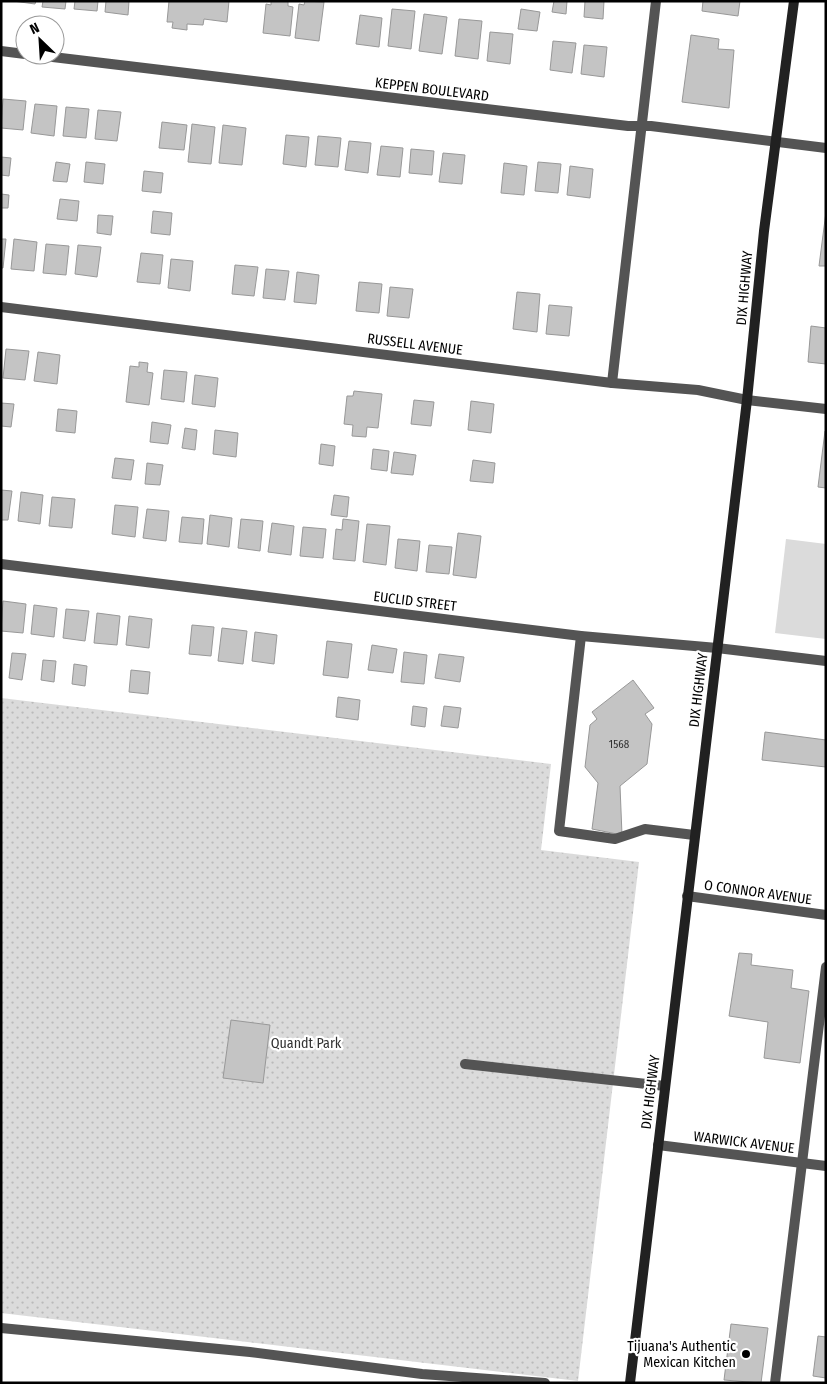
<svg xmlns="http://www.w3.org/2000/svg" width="827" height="1384" viewBox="0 0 827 1384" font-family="'Fira Sans Condensed',sans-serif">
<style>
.grass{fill:#dbdbdb}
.park{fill:url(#park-dots)}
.building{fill:#c4c4c4;stroke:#989898}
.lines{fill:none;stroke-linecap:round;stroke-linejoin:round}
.lane{stroke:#545454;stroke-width:10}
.street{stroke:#545454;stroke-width:10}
.secondary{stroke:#212121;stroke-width:10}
.poi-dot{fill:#000;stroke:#fff;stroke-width:2}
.labels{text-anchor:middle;stroke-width:4.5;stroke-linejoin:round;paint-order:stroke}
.number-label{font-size:11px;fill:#313131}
.street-label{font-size:14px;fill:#000;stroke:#fff}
.park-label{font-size:14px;fill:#323232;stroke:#fff}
.poi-label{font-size:14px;fill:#000;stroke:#fff;text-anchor:end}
</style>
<defs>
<pattern id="park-dots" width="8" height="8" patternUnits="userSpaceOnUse" patternTransform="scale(1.25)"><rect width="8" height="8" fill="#dbdbdb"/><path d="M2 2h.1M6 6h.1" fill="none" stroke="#bababa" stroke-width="1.8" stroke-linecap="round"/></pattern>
</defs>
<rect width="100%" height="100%" fill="#fff"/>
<!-- grass -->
<path class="grass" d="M786,539L826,544V639L775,633Z"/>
<!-- park -->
<path class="park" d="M1,698L551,764L541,850L639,862L578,1381L1,1313Z"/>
<!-- building -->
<path class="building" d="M13,1H36L35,4Z
M43,1H66L65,9L42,7Z
M75,1H98L97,11L74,9Z
M106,1H129L128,15L105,12Z
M169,1H229L227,22L204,19L203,25L187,24V30L172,28L173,22H167Z
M271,1H288V6L293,7L290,36L263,33L266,4L271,5Z
M305,1L324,2L319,41L295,38L299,4L304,5Z
M554,1H567L566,14L552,12Z
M585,1H604L603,19L584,17Z
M703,1H740L738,16L702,11Z
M392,9L415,11L411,49L388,46Z
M521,9L540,12L537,31L518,29Z
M424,14L447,17L442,54L419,51Z
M360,15L382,18L379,47L356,44Z
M459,19L482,21L478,59L455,56Z
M490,32L513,34L510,64L487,61Z
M691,35L719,39L718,49L734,50L729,108L682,102Z
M553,41L576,43L572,73L550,70Z
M584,45L607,47L604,77L581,74Z
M3,99L26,101L23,130L1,128Z
M35,104L57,106L54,136L31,133Z
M66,107L89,109L86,138L63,136Z
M98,110L121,112L117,141L95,139Z
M162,122L187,125L184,150L159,148Z
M192,124L215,127L211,164L188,162Z
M223,125L246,128L242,165L219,163Z
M286,135L309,137L306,167L283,164Z
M318,136L341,138L338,167L315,165Z
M349,141L371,143L368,173L345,170Z
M381,146L403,148L400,177L377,175Z
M411,149L434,151L432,175L409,173Z
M443,153L465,155L462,184L439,182Z
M1,157L11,158L9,176L1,175Z
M56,162L70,164L67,182L53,181Z
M86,162L105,164L103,184L84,182Z
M538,162L561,164L558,193L535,191Z
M504,163L527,166L524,195L501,193Z
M570,166L593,169L590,198L567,195Z
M144,171L163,173L161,193L142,191Z
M1,194L9,195L8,208H1Z
M60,199L79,201L77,221L57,219Z
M153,211L172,213L170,235L151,233Z
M826,212V266H819Z
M98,215L113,216L111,235L97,233Z
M1,239H6L3,268H1Z
M14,239L37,242L34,271L11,269Z
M46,244L69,246L66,275L43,273Z
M78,245L101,247L97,277L75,274Z
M141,253L163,255L160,284L137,282Z
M171,259L193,261L190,291L168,288Z
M235,265L258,267L254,296L232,294Z
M266,269L289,271L285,300L263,298Z
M297,272L319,275L316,304L294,302Z
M359,282L382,284L379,313L356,311Z
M390,287L413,289L409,318L387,316Z
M517,292L540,294L537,332L513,329Z
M549,305L572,307L569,336L546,334Z
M811,326L826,328V364L808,362Z
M6,349L29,351L25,380L3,378Z
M38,352L60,355L57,384L34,381Z
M139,362L148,363L147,372L153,373L149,405L126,402L130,366L139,367Z
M164,370L187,372L184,402L161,399Z
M195,375L218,378L215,407L192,404Z
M354,391L382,394L378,428L367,427L366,437L352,436L353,425L344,424L347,396H353Z
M414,400L434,402L431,426L411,424Z
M471,401L494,404L491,433L468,430Z
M1,403L14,404L11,427L1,426Z
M58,409L77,411L75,433L56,431Z
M152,422L171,425L168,444L150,442Z
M185,428L197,430L195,450L182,448Z
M215,430L238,433L236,457L213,454Z
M825,431H826V488L818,487Z
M321,444L335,446L333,466L319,464Z
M373,449L389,451L387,471L371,469Z
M394,452L416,455L413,475L391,473Z
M115,458L134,460L131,480L112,478Z
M473,460L495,463L493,483L470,481Z
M147,463L163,465L160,485L145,484Z
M1,490L12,491L8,520H1Z
M21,492L43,495L40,524L18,521Z
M334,495L349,497L347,517L331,515Z
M52,497L75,499L72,528L49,526Z
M115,505L138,507L135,537L112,534Z
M147,509L169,511L166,541L143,538Z
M210,515L232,518L229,547L207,544Z
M182,517L204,519L202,544L179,542Z
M241,519L263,521L260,551L238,548Z
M343,519L359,521L355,561L333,559L336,529L342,530Z
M272,523L294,526L291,555L268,552Z
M367,524L390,526L386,565L363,562Z
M303,527L326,529L323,558L300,556Z
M458,533L481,536L476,578L453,575Z
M398,539L420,541L417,571L395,568Z
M429,545L452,547L449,574L426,572Z
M3,601L26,604L23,633L1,631Z
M34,605L57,608L54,637L31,634Z
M66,609L89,611L85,641L63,638Z
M97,613L120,616L117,645L94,643Z
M129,616L152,619L149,648L126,645Z
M192,625L214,627L211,656L189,654Z
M222,628L247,631L243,664L218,661Z
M255,632L277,635L274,664L252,661Z
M327,641L352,644L348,678L323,675Z
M372,645L397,649L393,673L368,670Z
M404,652L427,655L424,684L401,682Z
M12,653L26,654L22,680L9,678Z
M439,654L464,657L460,682L435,678Z
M43,660L56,661L54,682L41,680Z
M74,664L87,666L85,686L72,684Z
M131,670L150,672L148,694L129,692Z
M633,680L654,708L645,714L652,724L647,764L620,786L622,835L592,829L598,783L585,767L590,725L597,719L592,712Z
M338,697L360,700L358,720L336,717Z
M413,706L427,708L425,727L411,725Z
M444,706L461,708L458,728L441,726Z
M765,732L826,740V767L762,760Z
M739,953L752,954L751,965L793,970L791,988L809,991L800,1063L764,1058L768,1022L729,1016Z
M231,1020L270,1025L263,1083L223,1078Z
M731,1324L768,1328L761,1383L724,1380Z
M818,1336L826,1337V1378L813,1376Z"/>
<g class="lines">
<!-- lane -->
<path class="lane" d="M612,383L656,1
M581,636L559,831L615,839L645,829L694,835
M465,1064L665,1086
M1,1328L250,1352L422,1374L545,1383
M775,1383L826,967"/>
<!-- street -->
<path class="street" d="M1,51L25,54
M36,55L628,126H651L826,148
M1,307L612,383L698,390L747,400L826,409
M1,564L581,636L717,648L826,661
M687,896L826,915
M658,1145L826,1166"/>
<!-- secondary -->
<path class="secondary" d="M630,1383L747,400L764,231L794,1"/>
</g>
<!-- markers -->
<circle class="poi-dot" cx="746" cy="1354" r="5"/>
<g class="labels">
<!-- number labels -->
<g class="number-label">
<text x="619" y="748">1568</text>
</g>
<!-- street labels -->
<g class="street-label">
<text transform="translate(432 89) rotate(7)" y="5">KEPPEN BOULEVARD</text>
<text transform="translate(744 288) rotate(-85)" y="5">DIX HIGHWAY</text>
<text transform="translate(415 344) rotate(7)" y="5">RUSSELL AVENUE</text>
<text transform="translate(415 601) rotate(7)" y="5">EUCLID STREET</text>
<text transform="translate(698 690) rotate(-83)" y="5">DIX HIGHWAY</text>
<text transform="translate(758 892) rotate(8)" y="5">O CONNOR AVENUE</text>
<text transform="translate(650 1092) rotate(-83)" y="5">DIX HIGHWAY</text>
<text transform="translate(744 1142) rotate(7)" y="5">WARWICK AVENUE</text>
</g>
<!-- park labels -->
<g class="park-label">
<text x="306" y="1048">Quandt Park</text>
</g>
<!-- poi labels -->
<g class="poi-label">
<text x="736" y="1351">Tijuana's Authentic<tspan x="736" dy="16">Mexican Kitchen</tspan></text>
</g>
</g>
<!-- border -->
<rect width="827" height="1384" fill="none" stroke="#000000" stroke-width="5"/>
<!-- north arrow -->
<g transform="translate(40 40) rotate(335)"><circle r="24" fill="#ffffff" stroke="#999999"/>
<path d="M0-4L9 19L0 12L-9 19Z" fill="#000000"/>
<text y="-8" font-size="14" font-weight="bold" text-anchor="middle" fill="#000000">N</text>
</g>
</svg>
